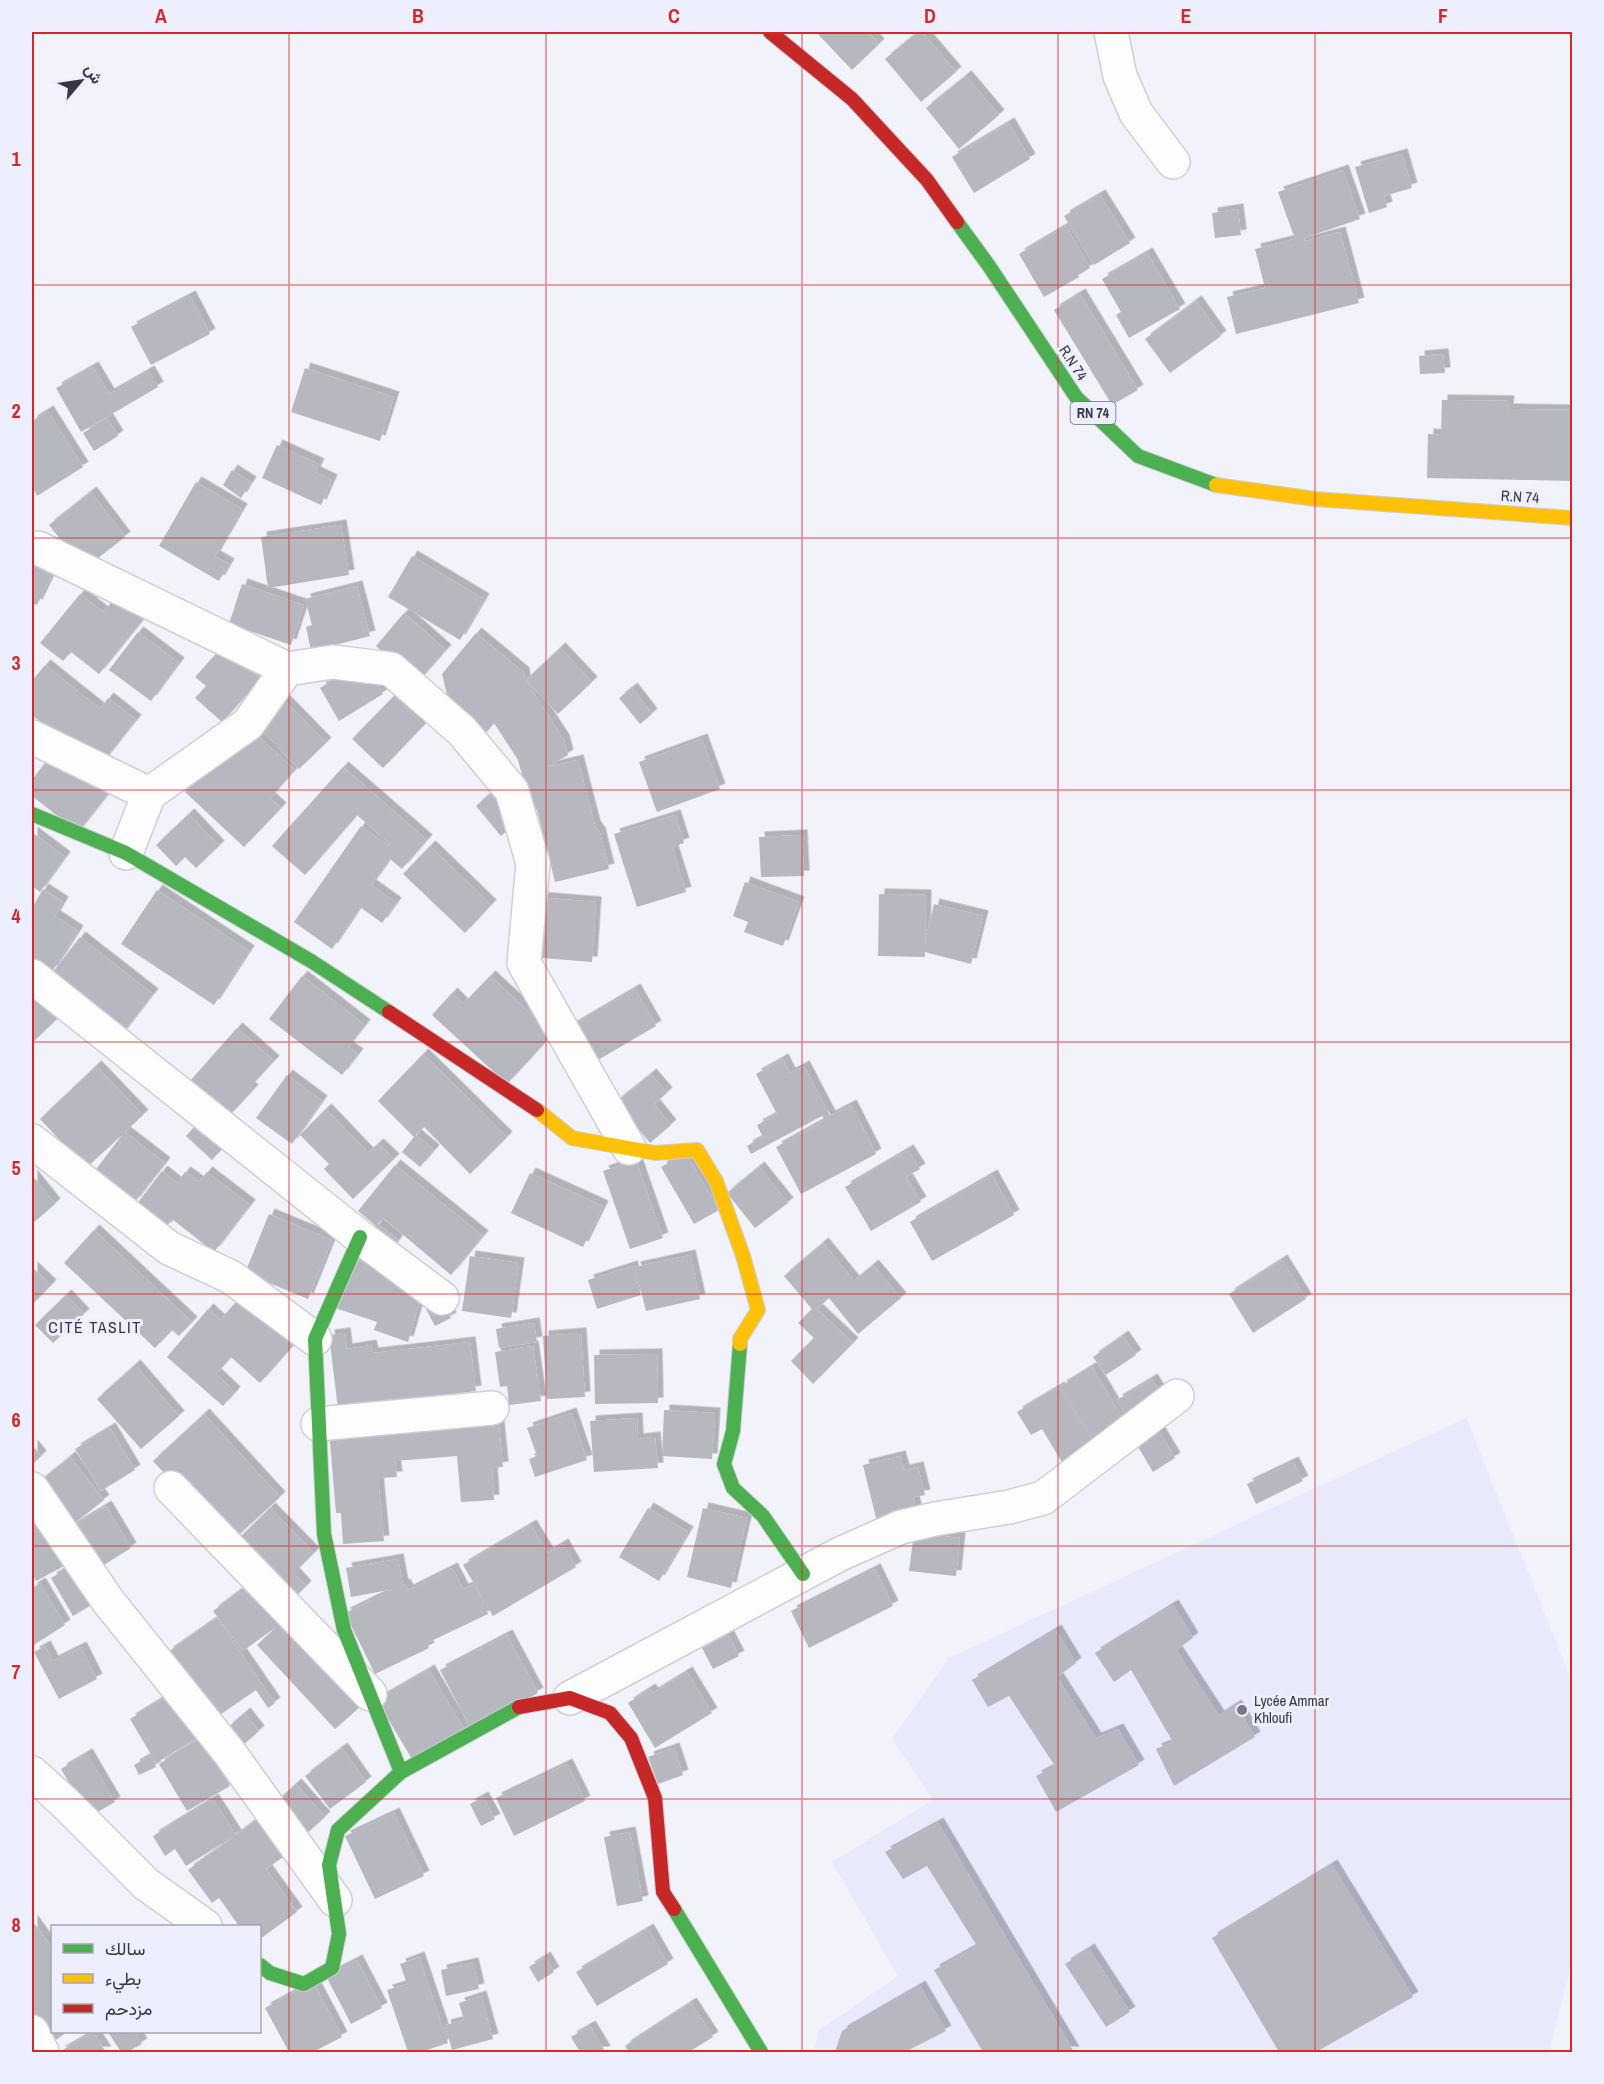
<svg xmlns="http://www.w3.org/2000/svg" width="1604" height="2084" viewBox="0 0 1604 2084" font-family="'Archivo Narrow',Vazirmatn,sans-serif">
<style>
.built{fill:#e8eafc}
.building{fill:#b6b7bf;filter:url(#shadow)}
.lines{fill:none;stroke-linecap:round;stroke-linejoin:round}
.street-casing{stroke:#ceced7;stroke-width:36}
.fast-casing{stroke:#ceced7;stroke-width:16}
.slow-casing{stroke:#ceced7;stroke-width:16}
.jam-casing{stroke:#ceced7;stroke-width:16}
.street{stroke:#fdfdfe;stroke-width:33}
.fast{stroke:#4caf50;stroke-width:14}
.slow{stroke:#ffc107;stroke-width:14}
.jam{stroke:#c62828;stroke-width:14}
.grid{fill:none;stroke:#d62828;stroke-width:1.5;stroke-opacity:0.55}
.poi-dot{fill:#797983;stroke:#edeefe;stroke-width:2}
.labels{text-anchor:middle;stroke-width:6;stroke-linejoin:round;paint-order:stroke}
.shield{fill:#edeefe;stroke:#6e6f7b;stroke-width:1.5}
.shield-label{font-size:14px;font-weight:bold;fill:#383843}
.street-label{font-size:15px;fill:#383843;stroke:#edeefe}
.poi-label{font-size:15px;fill:#383843;stroke:#edeefe;text-anchor:start}
.neighbourhood-label{font-size:16px;letter-spacing:1.5px;fill:#343449;stroke:#edeefe}
.neatline{fill:none;stroke:#d62828;stroke-width:2}
.grid-label{font-size:20px;text-anchor:middle;font-weight:bold;fill:#d62828}
</style>
<defs>
<filter id="shadow"><feDropShadow dx="5.5" dy="-5.5" stdDeviation="0" flood-color="#0004"/></filter>
</defs>
<rect width="100%" height="100%" fill="#f1f2fa"/>
<!-- built -->
<path class="built" d="M1466,1418L1572,1681V1939L1569,1973L1549,2052H814L819,2030L898,1976L832,1862L933,1800L892,1739L949,1658Z"/>
<!-- building -->
<path class="building" d="M816,32H868L879,44L852,70Z
M918,32H922L956,72L921,102L885,59Z
M966,76L999,115L959,149L926,108Z
M1009,123L1030,159L974,193L952,157Z
M1402,154L1412,188L1384,196L1387,207L1369,213L1355,167Z
M1343,170L1360,219L1304,238L1305,241L1340,232L1359,303L1236,334L1227,297L1265,288L1255,249L1295,239L1278,192Z
M1100,195L1130,243L1094,265L1064,216Z
M1238,209L1241,235L1215,238L1212,213Z
M1066,226L1090,268L1078,275L1079,277L1044,297L1019,254Z
M1147,253L1180,309L1129,338L1116,315L1121,312L1102,279Z
M1080,294L1138,390L1112,405L1054,310Z
M190,296L210,334L151,365L131,327Z
M1196,301L1221,336L1170,373L1145,339Z
M1443,354L1445,373L1420,374L1419,356Z
M93,367L109,394L149,371L158,387L81,432L56,388Z
M305,368L394,397L380,441L291,412Z
M1442,400L1509,401L1508,409L1572,410V481L1427,478L1428,434L1441,435Z
M48,411L83,467L37,496L32,486V421Z
M107,418L118,436L94,451L83,433Z
M277,445L319,464L315,472L332,480L321,505L262,478Z
M232,470L251,482L241,498L223,485Z
M196,482L242,509L215,556L229,564L219,581L159,546Z
M91,492L125,537L84,569L49,525Z
M341,525L349,575L268,588L261,537Z
M412,556L484,599L460,640L388,597Z
M32,563L53,572L37,605L32,603Z
M242,584L304,605L291,645L229,624Z
M357,586L370,636L311,651L306,627L312,625L305,599Z
M80,594L103,612L118,595L145,617L99,674L71,652L63,661L40,643Z
M404,613L446,650L417,683L376,646Z
M138,632L179,663L151,701L109,670Z
M476,633L524,673L525,680L524,678L564,740L568,755L548,767L578,760L595,826L600,833L609,869L555,882L537,810L527,794L518,760L494,723L479,740L438,706L447,695L442,674Z
M223,646L261,679L222,722L195,698L206,686L195,677Z
M560,648L592,682L558,714L526,680Z
M45,665L100,709L108,698L136,720L98,768L32,715V681Z
M346,672L354,685L371,675L383,694L339,721L320,688Z
M632,688L652,714L640,724L619,698Z
M280,696L326,743L299,769L253,721Z
M394,696L424,725L383,768L352,739Z
M247,726L295,770L270,798L281,808L244,847L185,792Z
M702,739L720,789L657,812L639,762Z
M53,752L108,794L78,832L32,796V780Z
M343,767L427,840L402,869L390,859L371,885L396,903L382,923L360,907L332,949L294,922L361,826L389,846L390,844L357,815L305,875L272,846Z
M492,792L517,822L501,836L476,806Z
M189,814L219,846L196,868L185,857L176,866L156,845Z
M675,815L684,843L672,847L686,892L637,907L614,834Z
M32,832L65,857L40,892L32,886Z
M802,835L804,876L761,877L759,837Z
M430,846L491,905L465,933L403,874Z
M745,882L799,902L783,946L744,932L748,922L733,916Z
M43,889L63,902L55,916L78,931L52,972L32,960V908Z
M157,890L249,951L214,1005L121,944Z
M879,894L926,895L925,941L934,904L983,916L971,964L925,952V957L878,956Z
M535,897L596,902L592,962L530,957Z
M80,937L153,994L122,1034L49,977Z
M302,976L365,1025L348,1047L358,1054L342,1075L269,1019Z
M490,976L553,1034L507,1084L432,1015L452,993L463,1004Z
M635,989L656,1026L598,1060L567,1029Z
M32,992L57,1019L33,1042L32,1041Z
M237,1028L274,1061L250,1087L253,1090L229,1116L190,1081Z
M423,1054L507,1137L470,1174L424,1127L416,1135L434,1150L420,1167L402,1152L414,1137L378,1101Z
M783,1059L790,1073L804,1066L830,1116L851,1105L876,1154L801,1194L776,1147L825,1120L822,1116L751,1154L747,1146L763,1137L757,1125L777,1114L756,1074Z
M96,1066L143,1115L125,1132L165,1163L134,1203L94,1172L122,1135L86,1168L40,1119Z
M651,1074L667,1093L654,1104L671,1125L650,1143L616,1102Z
M287,1075L322,1101L292,1144L256,1118Z
M326,1109L368,1153L378,1144L394,1159L353,1199L324,1169L329,1164L300,1135Z
M204,1116L231,1139L212,1160L186,1136Z
M908,1150L920,1169L906,1177L921,1202L871,1231L845,1187Z
M686,1153L719,1210L694,1224L661,1167Z
M636,1160L663,1238L630,1249L603,1171Z
M395,1165L483,1236L451,1275L383,1218L378,1224L398,1240L389,1252L368,1237L376,1226L358,1211Z
M759,1167L788,1203L755,1228L727,1193Z
M162,1171L177,1183L185,1172L199,1182L207,1172L250,1205L214,1252L172,1219L166,1228L136,1205Z
M530,1173L603,1206L583,1247L511,1213Z
M32,1175L55,1204L32,1224Z
M992,1175L1014,1215L932,1261L910,1222Z
M269,1214L332,1240L308,1299L245,1273Z
M94,1230L192,1322L179,1336L172,1330L155,1348L64,1263Z
M823,1243L854,1281L873,1265L901,1298L858,1334L829,1298L817,1309L853,1343L813,1384L791,1361L814,1338L798,1323L812,1309L784,1276Z
M690,1255L700,1299L646,1311L635,1267Z
M470,1256L519,1263L511,1318L462,1311Z
M356,1259L423,1290L408,1342L374,1330L377,1322L335,1308Z
M1282,1260L1306,1299L1253,1333L1229,1294Z
M632,1266L641,1295L597,1309L588,1280Z
M32,1267L51,1285L32,1305Z
M243,1294L297,1341L260,1383L231,1357L216,1374L235,1392L223,1406L167,1357L208,1309L220,1320Z
M66,1295L84,1314L53,1343L35,1325Z
M441,1301L451,1318L435,1326L426,1309Z
M534,1323L537,1342L499,1348L496,1329Z
M345,1333L347,1349L371,1345L373,1353L470,1342L476,1391L338,1409L329,1335Z
M581,1333L585,1397L547,1399L543,1336Z
M1123,1336L1136,1355L1106,1375L1093,1357Z
M533,1346L541,1401L509,1405L507,1386L500,1387L495,1352Z
M657,1354L658,1403L595,1404L594,1355Z
M135,1365L179,1416L141,1449L97,1399Z
M1092,1367L1129,1429L1098,1448L1061,1386Z
M1152,1379L1166,1402L1130,1423L1117,1400Z
M1059,1387L1095,1446L1063,1464L1042,1429L1031,1435L1017,1412Z
M664,1410L715,1413L712,1459L662,1456Z
M571,1413L587,1460L535,1477L529,1459L537,1456L527,1428Z
M204,1414L280,1497L229,1544L153,1461Z
M498,1416L503,1467L492,1468L494,1500L461,1502L457,1456L395,1461L397,1477L378,1478L384,1541L343,1544L341,1513H336L329,1430Z
M637,1418L638,1439L655,1437L658,1468L594,1472L590,1421Z
M110,1428L135,1470L101,1491L75,1449Z
M1159,1431L1175,1458L1153,1472L1137,1445Z
M32,1445L41,1456L32,1465Z
M900,1456L904,1470L918,1467L925,1495L913,1497L919,1520L879,1530L863,1465Z
M70,1457L104,1500L66,1530L33,1487Z
M1293,1462L1303,1481L1256,1504L1247,1484Z
M32,1505L66,1565L36,1581L32,1572Z
M106,1506L131,1548L94,1571L68,1529Z
M270,1508L314,1553L294,1573L306,1586L293,1599L236,1541Z
M648,1508L688,1532L659,1581L619,1557Z
M703,1508L747,1518L731,1588L687,1577Z
M531,1525L548,1553L563,1544L576,1567L493,1616L463,1565Z
M914,1533L960,1538L956,1576L909,1571Z
M398,1559L403,1585L405,1584L408,1590L452,1568L463,1589L474,1584L488,1614L427,1643L429,1648L375,1674L345,1613L394,1589L351,1597L346,1568Z
M73,1565L95,1603L73,1616L51,1578Z
M875,1569L893,1606L809,1648L791,1611Z
M40,1583L65,1625L32,1646V1588Z
M249,1584L279,1625L243,1651L213,1611Z
M1173,1605L1193,1638L1176,1650L1219,1716L1236,1705L1255,1737L1174,1786L1156,1749L1173,1742L1131,1670L1114,1682L1095,1653Z
M217,1618L275,1703L268,1708L256,1690L214,1719L168,1652Z
M283,1621L361,1706L335,1729L257,1645Z
M1056,1630L1076,1663L1057,1677L1096,1738L1118,1729L1139,1765L1056,1812L1036,1776L1055,1766L1009,1696L988,1707L972,1680Z
M507,1635L538,1693L471,1729L440,1670Z
M728,1635L739,1656L713,1669L702,1648Z
M45,1646L53,1661L81,1647L97,1679L59,1699L34,1652Z
M429,1670L465,1731L413,1761L377,1700Z
M687,1672L712,1713L655,1748L628,1703L650,1689L653,1693Z
M169,1695L196,1739L156,1763L130,1719Z
M245,1713L259,1731L242,1746L227,1728Z
M201,1738L230,1786L187,1811L159,1764Z
M342,1748L366,1782L330,1809L305,1776Z
M674,1748L683,1775L658,1784L648,1757Z
M87,1754L115,1802L89,1817L61,1769Z
M150,1756L156,1767L139,1775L134,1765Z
M567,1764L585,1801L514,1836L496,1798Z
M296,1784L325,1817L304,1836L275,1803Z
M483,1797L495,1819L481,1826L470,1804Z
M213,1799L236,1835L186,1866L175,1849L165,1856L153,1836Z
M394,1813L424,1876L375,1899L345,1836Z
M262,1816L289,1853L266,1869L297,1912L260,1939V1926H239L219,1898L212,1903L188,1870Z
M938,1823L1074,2052H983L934,1970L977,1946L927,1866L903,1879L885,1852Z
M630,1832L643,1901L617,1906L604,1837Z
M1332,1865L1413,1997L1316,2052H1279L1212,1938Z
M32,1920L52,1948V2032H67L53,2042L32,2013Z
M648,1929L668,1964L597,2006L576,1972Z
M1089,1949L1130,2012L1106,2027L1065,1964Z
M419,1957L448,2043L421,2052H408L387,1990L407,1984L400,1964Z
M545,1957L554,1972L538,1982L529,1967Z
M357,1960L382,2008L351,2024L326,1976Z
M473,1963L479,1989L446,1996L441,1970Z
M313,1982L342,2037L313,2052H289L265,2008Z
M920,1986L946,2031L905,2052H835L842,2031Z
M481,1996L493,2039L452,2050L445,2025L464,2020L459,2003Z
M691,2003L713,2037L689,2052H629L625,2046Z
M590,2026L605,2051L603,2052H580L571,2037Z
M93,2032L106,2052H59Z
M108,2032H135L142,2044L127,2052H121Z"/>
<g class="lines">
<defs>
<path id="street" d="M1111,32L1120,76L1136,113L1173,162
M38,548L287,669
M32,737L149,794
M126,853L149,794L248,724L287,669L333,662L391,669L462,731L512,791L533,863L524,963L629,1148
M32,976L360,1237L442,1298
M32,1141L169,1248L231,1277L315,1339
M318,1424L492,1408
M171,1488L370,1694
M32,1489L108,1601L229,1752L335,1900
M570,1698L840,1554L901,1527L935,1519L1009,1507L1043,1498L1177,1396
M32,1773L64,1802L146,1884L205,1926
M32,2032L42,2052"/>
<path id="fast" d="M957,222L989,266L1076,397L1138,456L1216,485
M32,814L126,853L311,961L389,1012
M360,1237L315,1339L324,1534L344,1630L401,1772
M740,1344L733,1431L724,1464L733,1488L763,1516L803,1574
M674,1909L761,2052
M260,1965L270,1973L304,1984L332,1968L339,1934L329,1865L338,1830L401,1772L519,1707"/>
<path id="slow" d="M1216,485L1315,499L1572,518
M537,1110L572,1138L655,1153L697,1150L716,1181L743,1256L758,1310L740,1339V1344"/>
<path id="jam" d="M770,32L852,99L927,180L957,222
M389,1012L537,1110
M519,1707L570,1698L610,1713L631,1738L655,1798L663,1892L674,1909"/>
</defs>
<!-- street casing -->
<use href="#street" class="street-casing"/>
<!-- fast casing -->
<use href="#fast" class="fast-casing"/>
<!-- slow casing -->
<use href="#slow" class="slow-casing"/>
<!-- jam casing -->
<use href="#jam" class="jam-casing"/>
<!-- street -->
<use href="#street" class="street"/>
<!-- fast -->
<use href="#fast" class="fast"/>
<!-- slow -->
<use href="#slow" class="slow"/>
<!-- jam -->
<use href="#jam" class="jam"/>
</g>
<!-- grid -->
<path class="grid" d="M289,32V2052M546,32V2052M802,32V2052M1058,32V2052M1315,32V2052M32,285H1572M32,538H1572M32,790H1572M32,1042H1572M32,1294H1572M32,1546H1572M32,1799H1572"/>
<!-- markers -->
<circle class="poi-dot" cx="1242" cy="1710" r="6"/>
<g class="labels">
<!-- shield labels -->
<rect class="shield" x="1070.5" y="402" width="45" height="22" rx="4.5"/>
<g class="shield-label">
<text x="1093" y="418">RN 74</text>
</g>
<!-- street labels -->
<g class="street-label">
<text transform="translate(1073 363) rotate(57)" y="5">R.N 74</text>
<text transform="translate(1520 497) rotate(4)" y="5">R.N 74</text>
</g>
<!-- poi labels -->
<g class="poi-label">
<text x="1254" y="1706">Lycée Ammar<tspan x="1254" dy="17">Khloufi</tspan></text>
</g>
<!-- neighbourhood labels -->
<g class="neighbourhood-label">
<text x="95" y="1333">CITÉ TASLIT</text>
</g>
</g>
<!-- border -->
<rect width="1604" height="2084" fill="none" stroke="#edeefe" stroke-width="66"/>
<!-- legend -->
<rect x="51" y="1925" width="210" height="108" fill="#edeefe" stroke="#a5a5b3" stroke-width="1.5"/>
<rect x="63" y="1944" width="30" height="9" fill="#4caf50" stroke="#a5a5b3" stroke-width="1.5"/>
<text x="105" y="1955" font-size="18" fill="#383843">سالك</text>
<rect x="63" y="1974" width="30" height="9" fill="#ffc107" stroke="#a5a5b3" stroke-width="1.5"/>
<text x="105" y="1985" font-size="18" fill="#383843">بطيء</text>
<rect x="63" y="2004" width="30" height="9" fill="#c62828" stroke="#a5a5b3" stroke-width="1.5"/>
<text x="105" y="2015" font-size="18" fill="#383843">مزدحم</text>
<!-- north arrow -->
<g transform="translate(81 81) rotate(61)" stroke="#edeefe" stroke-width="4.5" paint-order="stroke">
<path d="M0-4.5L10 22L0 15L-10 22Z" fill="#383843"/>
<text y="-9" font-size="16" font-weight="bold" text-anchor="middle" fill="#383843">ش</text>
</g>
<rect x="33" y="33" width="1538" height="2018" class="neatline"/>
<g class="grid-label">
<text x="161" y="23">A</text>
<text x="418" y="23">B</text>
<text x="674" y="23">C</text>
<text x="930" y="23">D</text>
<text x="1186" y="23">E</text>
<text x="1443" y="23">F</text>
<text x="16" y="166">1</text>
<text x="16" y="418">2</text>
<text x="16" y="670">3</text>
<text x="16" y="923">4</text>
<text x="16" y="1175">5</text>
<text x="16" y="1427">6</text>
<text x="16" y="1679">7</text>
<text x="16" y="1932">8</text>
</g>
</svg>
